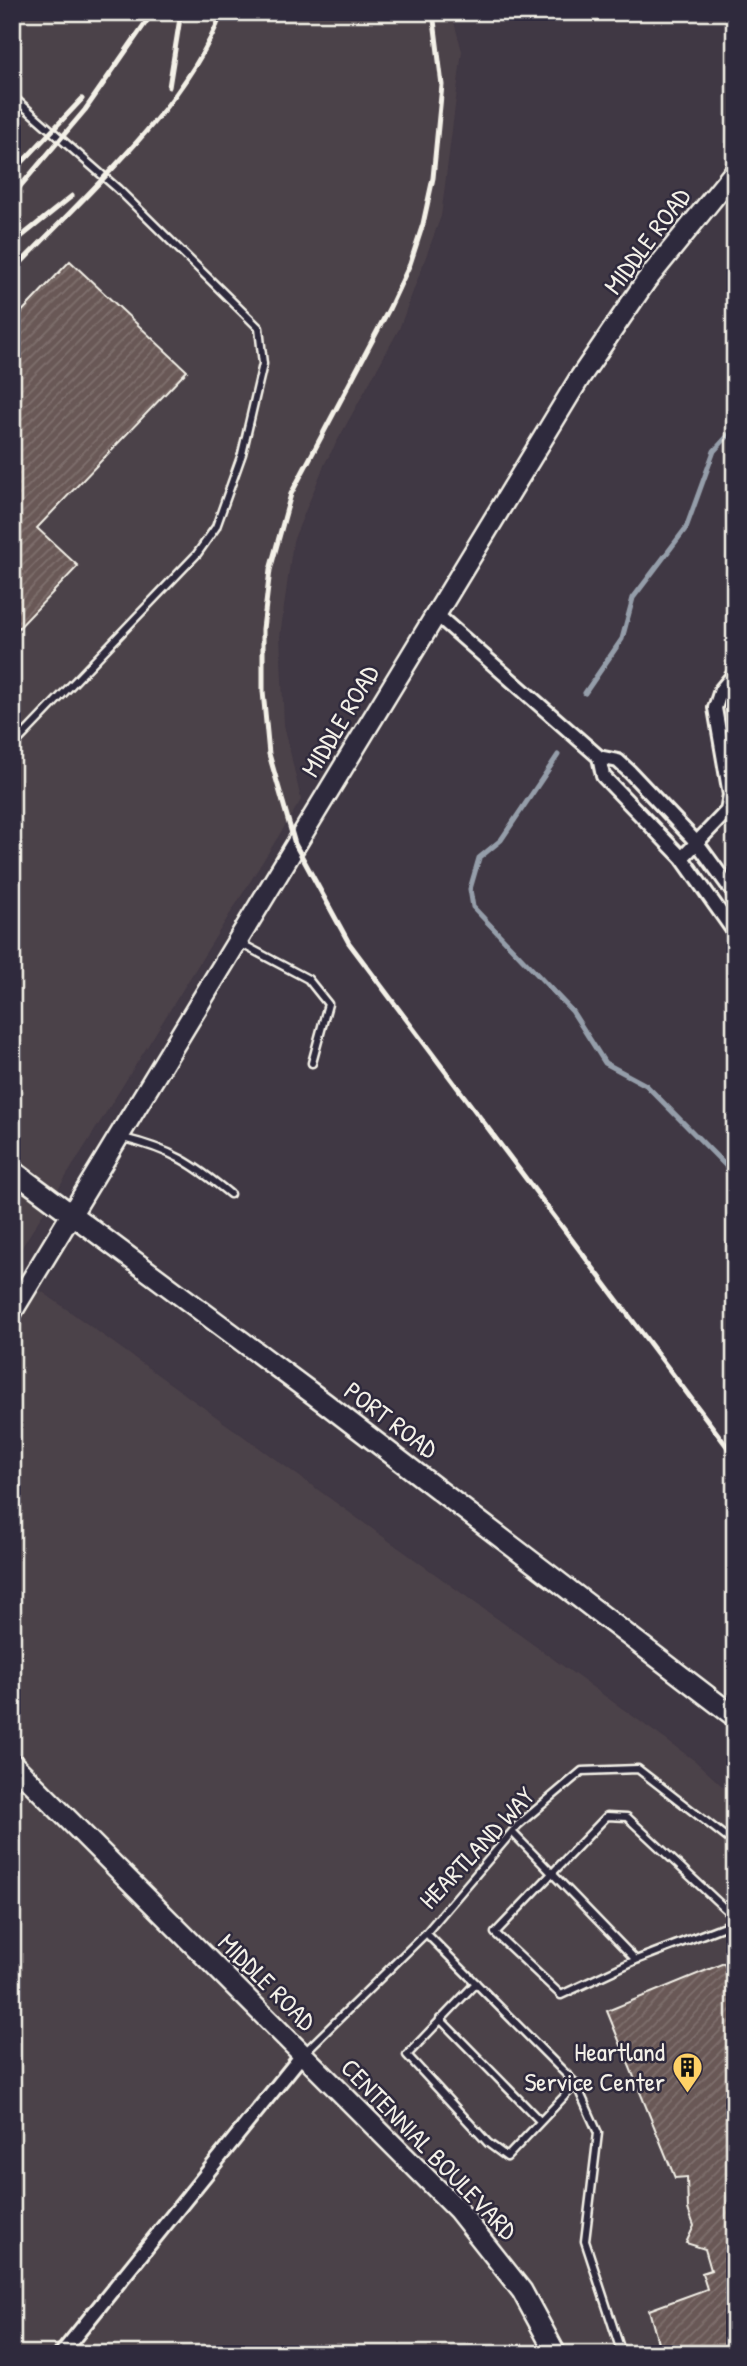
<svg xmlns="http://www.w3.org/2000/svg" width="747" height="2366" viewBox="0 0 747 2366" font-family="'Patrick Hand',sans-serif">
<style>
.built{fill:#4c4249}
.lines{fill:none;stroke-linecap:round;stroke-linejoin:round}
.stream{stroke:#959eaa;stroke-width:5}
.building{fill:url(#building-hatch);stroke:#f4f1e8;stroke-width:2}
.lane-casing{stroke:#f4f1e8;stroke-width:11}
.street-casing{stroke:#f4f1e8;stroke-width:18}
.secondary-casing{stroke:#f4f1e8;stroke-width:24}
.lane{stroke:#2f2a3d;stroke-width:6}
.street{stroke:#2f2a3d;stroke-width:12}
.secondary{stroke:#2f2a3d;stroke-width:19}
.rail{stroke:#f4f1e8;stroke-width:5}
.labels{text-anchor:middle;stroke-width:5;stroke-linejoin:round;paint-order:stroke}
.street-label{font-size:26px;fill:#f4f1e8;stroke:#2f2a3d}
.poi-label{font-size:26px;fill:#f4f1e8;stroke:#2f2a3d;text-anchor:end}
</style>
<defs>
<pattern id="building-hatch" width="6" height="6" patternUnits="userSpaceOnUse" patternTransform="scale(1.75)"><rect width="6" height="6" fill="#695856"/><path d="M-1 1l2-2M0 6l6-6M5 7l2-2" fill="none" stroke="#7f706e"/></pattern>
</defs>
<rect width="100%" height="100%" fill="#403844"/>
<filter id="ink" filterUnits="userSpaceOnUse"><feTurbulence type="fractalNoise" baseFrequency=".0143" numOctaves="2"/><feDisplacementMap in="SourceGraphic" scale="14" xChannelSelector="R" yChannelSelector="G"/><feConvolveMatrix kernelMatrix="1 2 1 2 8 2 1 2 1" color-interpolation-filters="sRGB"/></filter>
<g filter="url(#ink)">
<!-- built -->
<path class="built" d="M12,12H451L462,51L441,216L399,329L325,463L293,541L280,636L284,725L301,800L12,1263Z
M12,1270L695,1761L735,1798V2354H12Z"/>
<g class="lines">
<!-- stream -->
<path class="stream" d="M585,693L622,639L633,598L686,528L714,451L735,428
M558,755L501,840L479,858L470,889L473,907L572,1011L605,1063L646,1085L735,1175"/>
</g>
<!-- building -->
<path class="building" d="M70,261L187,371L37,528L78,566L12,635V322Z
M724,1963L735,1989V2354H661L649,2310L707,2289L702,2273L711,2270L705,2249L686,2243L694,2226L688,2209L687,2177L675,2178L607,2011Z"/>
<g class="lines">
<defs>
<path id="lane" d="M12,96L118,189L259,328L263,364L242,454L216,527L197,554L12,747
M238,942L308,979L328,1004L312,1063
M123,1138C172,1150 192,1163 230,1194
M512,1832L636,1960L735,1922
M426,1933L576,2084L598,2133L585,2241L622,2354
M636,1960L561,1995L495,1933L607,1816L627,1817L735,1918
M476,1983L407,2055L488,2143L507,2157L576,2084
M440,2019L540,2121
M304,2053L426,1933L518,1825L582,1771L638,1769L735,1844"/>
<path id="street" d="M436,614L599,757L618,761L630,772L698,844L735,895
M599,757L603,776L682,858L735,933
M682,858L727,811L730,795L715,708L721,690L735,673
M61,2354L302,2055"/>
<path id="secondary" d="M12,1170L325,1403L735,1717
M12,1312L579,379L646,281L735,171
M12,1763L458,2210L522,2291L556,2354"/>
</defs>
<!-- lane casing -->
<use href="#lane" class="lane-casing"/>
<!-- street casing -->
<use href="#street" class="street-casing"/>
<!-- secondary casing -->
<use href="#secondary" class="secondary-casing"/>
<!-- lane -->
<use href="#lane" class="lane"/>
<!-- street -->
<use href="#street" class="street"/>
<!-- secondary -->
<use href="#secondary" class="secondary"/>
<!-- rail -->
<path class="rail" d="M433,12L442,85L433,178L423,224L410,264L389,309L291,494L270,570L263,629V691L269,754L295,844L349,943L735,1457
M169,87L181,12
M12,173L82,99
M12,196L85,110L153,12
M12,244L72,196
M12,272C82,198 187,107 222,12"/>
</g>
</g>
<!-- icons -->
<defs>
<symbol id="building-pin" viewBox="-11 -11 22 30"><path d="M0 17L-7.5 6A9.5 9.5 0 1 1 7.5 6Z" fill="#ffd166" stroke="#2f2a3d"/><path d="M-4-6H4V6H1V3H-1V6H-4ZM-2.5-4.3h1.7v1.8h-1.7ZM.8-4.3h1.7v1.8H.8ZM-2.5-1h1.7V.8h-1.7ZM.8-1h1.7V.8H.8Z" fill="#111"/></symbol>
</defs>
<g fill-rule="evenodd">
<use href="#building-pin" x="670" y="2050" width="35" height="47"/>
</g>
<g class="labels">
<!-- street labels -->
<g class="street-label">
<text transform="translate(647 241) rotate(-53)" y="9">MIDDLE ROAD</text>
<text transform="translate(340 721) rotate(-59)" y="9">MIDDLE ROAD</text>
<text transform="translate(391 1420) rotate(37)" y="9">PORT ROAD</text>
<text transform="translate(477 1848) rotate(-47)" y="9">HEARTLAND WAY</text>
<text transform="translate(267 1982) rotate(45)" y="9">MIDDLE ROAD</text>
<text transform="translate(429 2149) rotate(46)" y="9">CENTENNIAL BOULEVARD</text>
</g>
<!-- poi labels -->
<g class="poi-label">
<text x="665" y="2061">Heartland<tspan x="665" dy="30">Service Center</tspan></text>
</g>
</g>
<!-- margin -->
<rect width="747" height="2366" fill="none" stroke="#2f2a3d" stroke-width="42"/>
<rect x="21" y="21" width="705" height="2324" fill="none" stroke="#f4f1e8" stroke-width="2.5" filter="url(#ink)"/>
</svg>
